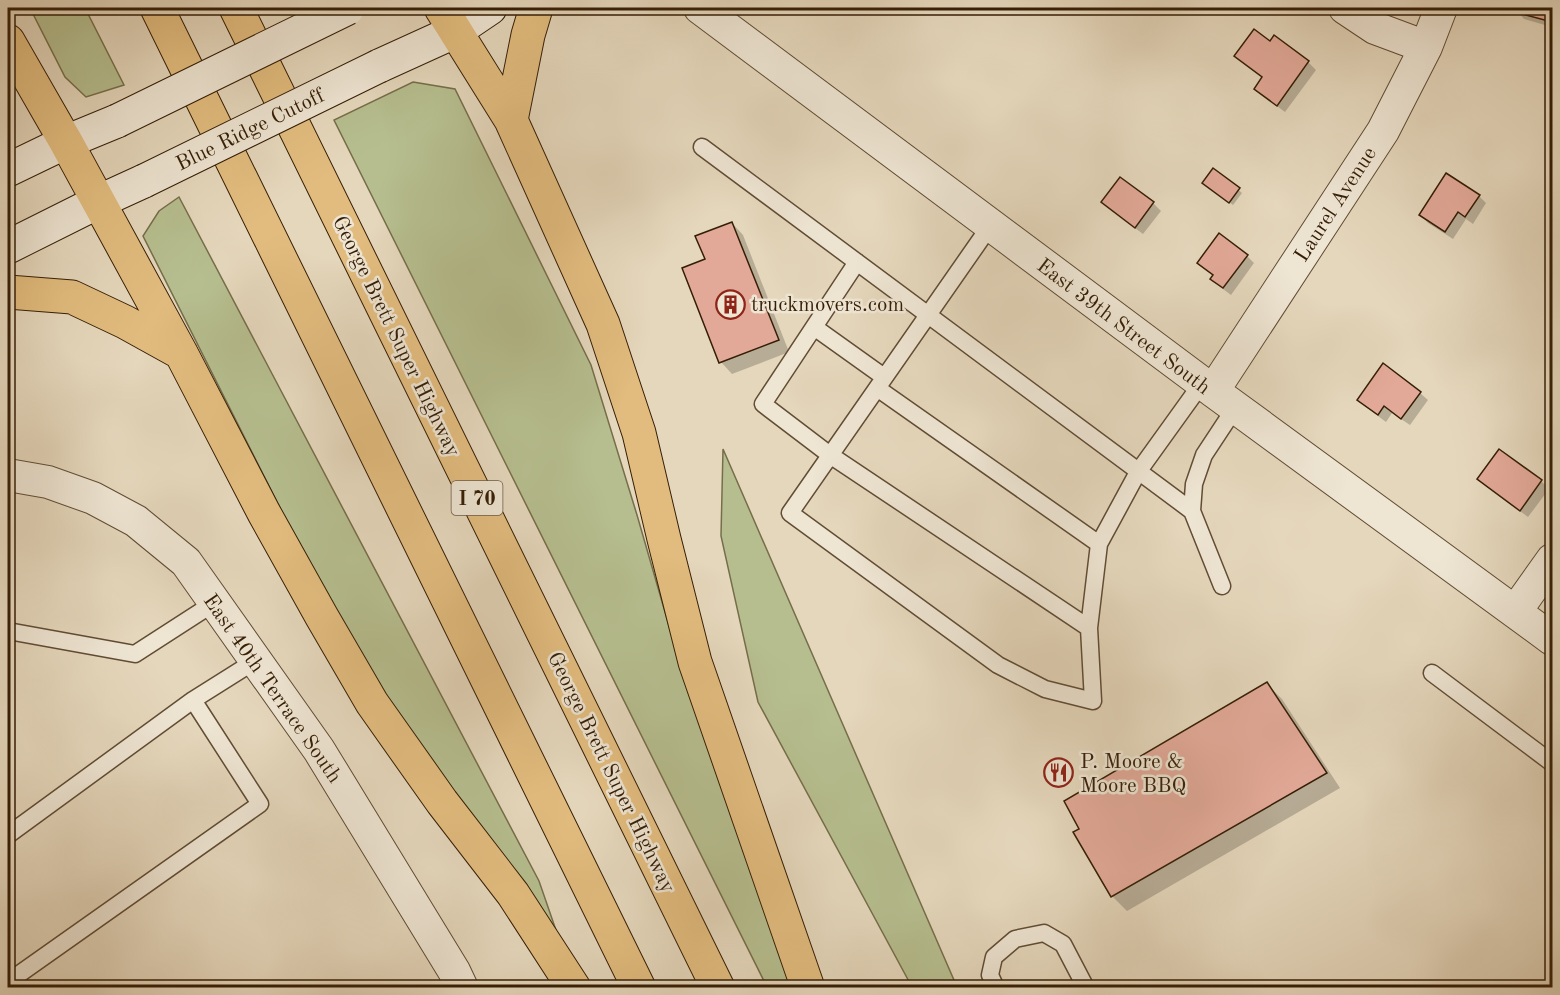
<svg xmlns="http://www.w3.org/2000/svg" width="1560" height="995" viewBox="0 0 1560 995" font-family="'Old Standard TT',serif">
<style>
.green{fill:#b6be8f;stroke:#766e4a;stroke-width:1.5}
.shadow{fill:#0003}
.building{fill:#e2a998;stroke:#351e06;stroke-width:1.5}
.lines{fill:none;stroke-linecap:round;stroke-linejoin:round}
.lane-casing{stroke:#614c34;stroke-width:19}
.street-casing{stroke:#614c34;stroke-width:34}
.secondary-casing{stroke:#351e06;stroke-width:35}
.highway-casing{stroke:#351e06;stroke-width:35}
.lane{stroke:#eee5d3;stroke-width:16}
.street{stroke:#eee5d3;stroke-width:32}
.secondary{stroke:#eee5d3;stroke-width:33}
.highway{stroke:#e2bc7e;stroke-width:33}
.secondary-bridge-casing{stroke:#351e06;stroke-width:35;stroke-linecap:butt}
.secondary-bridge{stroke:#eee5d3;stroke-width:33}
.labels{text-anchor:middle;stroke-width:5;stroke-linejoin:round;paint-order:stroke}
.shield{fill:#eee5d3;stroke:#6c5a44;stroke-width:1.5}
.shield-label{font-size:20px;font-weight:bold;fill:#351e06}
.street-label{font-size:21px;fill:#351e06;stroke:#eee5d3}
.poi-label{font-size:21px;fill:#351e06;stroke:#eee5d3;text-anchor:start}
</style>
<rect width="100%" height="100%" fill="#e5d7bc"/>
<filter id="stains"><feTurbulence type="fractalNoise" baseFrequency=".00333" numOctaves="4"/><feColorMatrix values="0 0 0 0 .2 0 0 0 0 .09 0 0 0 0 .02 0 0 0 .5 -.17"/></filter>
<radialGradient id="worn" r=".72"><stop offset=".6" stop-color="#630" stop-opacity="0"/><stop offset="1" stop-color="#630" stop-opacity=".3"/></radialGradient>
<!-- green -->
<path class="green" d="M30,8H85L124,85L86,97L65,77Z
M413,82L455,89L591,365L637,515L682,671L791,987H767L334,120Z
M179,197L539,881L558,936L404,727L335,617L143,236L159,211Z
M723,449L957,987H912L758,702L721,536Z"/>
<!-- shadow -->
<path class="shadow" d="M1518,8H1552V27L1524,19L1517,11Z
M1274,37L1308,62L1316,70L1285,112L1263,96L1256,89L1269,80L1242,60V62L1236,56L1270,43Z
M1214,170L1242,193L1233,205L1208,186Z
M1479,196L1486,203L1473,224L1466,219L1453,239L1428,223L1421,215Z
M1103,202L1153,203L1161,211L1143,234L1111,210Z
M732,223L743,235L789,352L732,374L721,362L707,260Z
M1247,256L1254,263L1231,295L1219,286L1212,279L1214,276L1198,263Z
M1420,393L1428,400L1410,425L1392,413L1386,422L1366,407L1359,400Z
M1500,451L1541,481L1549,489L1528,517L1487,487L1479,479Z
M1267,684L1282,699L1340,788L1127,911L1112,896L1075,833Z"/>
<!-- building -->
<path class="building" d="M1516,8H1552V22L1515,12Z
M1254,29L1270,41L1274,35L1309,61L1277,106L1254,89L1262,77L1234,56Z
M1213,168L1240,188L1229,203L1202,183Z
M1446,173L1480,195L1465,217L1458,212L1445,232L1419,215Z
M1120,177L1154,202L1135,228L1101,202Z
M732,222L779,340L719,363L682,268L705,259L695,236Z
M1219,233L1248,255L1223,288L1210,279L1213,275L1197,263Z
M1383,363L1421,392L1401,419L1384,406L1378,415L1357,400Z
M1499,449L1542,480L1520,511L1477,479Z
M1267,682L1327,773L1111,897L1073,832L1079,829L1064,801Z"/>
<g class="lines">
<defs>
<path id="lane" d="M702,147L1192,511
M990,226L790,513L998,665L1045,689L1093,701L1089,628L1099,544L1138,472L1202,383
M857,262L763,404L830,455L1089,628
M814,327L884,377
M877,388L1099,544
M1222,586L1192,511L1194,484L1204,455L1235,408
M8,631L135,654L214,603
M1432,673L1552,763
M8,835L193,700L255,661
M8,982L260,804L193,700
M996,988L990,975L994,957L1015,939L1044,933L1063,944L1086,988"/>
<path id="street" d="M700,8L1213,391L1552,639
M1345,8L1375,28L1426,47
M1213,391L1383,131L1426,47L1441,8
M8,475L48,482L93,498L136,521L186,562L319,750L454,971L462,988
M1515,612L1552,560"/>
<path id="secondary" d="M379,66L456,31L490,8
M8,170L66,142L117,121
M8,247L98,202L144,181"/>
<path id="highway" d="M157,8L639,988
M236,8L718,988
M441,8L511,120L603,324L639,433L664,539L695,662L808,988
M8,41L66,142L181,353L264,513L322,617L372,703L442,802L513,894L574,988
M511,120L528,35L536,8
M8,292L72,297L125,322L181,353"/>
</defs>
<!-- lane casing -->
<use href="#lane" class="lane-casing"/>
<!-- street casing -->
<use href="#street" class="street-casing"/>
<!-- secondary casing -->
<use href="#secondary" class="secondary-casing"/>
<!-- highway casing -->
<use href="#highway" class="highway-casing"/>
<!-- lane -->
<use href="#lane" class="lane"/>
<!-- street -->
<use href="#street" class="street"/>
<!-- secondary -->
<use href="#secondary" class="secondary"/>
<!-- highway -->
<use href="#highway" class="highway"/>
<defs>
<path id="secondary-bridge" d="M117,121L348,8
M144,181L379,66"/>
</defs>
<!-- secondary-bridge casing -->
<use href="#secondary-bridge" class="secondary-bridge-casing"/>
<!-- secondary-bridge -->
<use href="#secondary-bridge" class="secondary-bridge"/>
</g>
<!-- icons -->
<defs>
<symbol id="building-ring" viewBox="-11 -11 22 22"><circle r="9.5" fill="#eee5d3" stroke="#8f2418" stroke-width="1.5"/><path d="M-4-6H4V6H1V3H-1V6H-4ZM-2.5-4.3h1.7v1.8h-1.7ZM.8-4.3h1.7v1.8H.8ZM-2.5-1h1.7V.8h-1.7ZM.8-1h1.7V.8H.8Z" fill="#8f2418"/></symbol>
<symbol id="restaurant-ring" viewBox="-11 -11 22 22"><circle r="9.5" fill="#eee5d3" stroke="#8f2418" stroke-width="1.5"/><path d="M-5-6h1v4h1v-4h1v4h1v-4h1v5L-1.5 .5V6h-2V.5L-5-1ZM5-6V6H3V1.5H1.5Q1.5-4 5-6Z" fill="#8f2418"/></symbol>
</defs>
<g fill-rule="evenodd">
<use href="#building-ring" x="714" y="288" width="33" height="33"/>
<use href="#restaurant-ring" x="1042" y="756" width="33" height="33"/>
</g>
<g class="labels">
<!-- shield labels -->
<rect class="shield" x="451.5" y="481" width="51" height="34" rx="4.5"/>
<g class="shield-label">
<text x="477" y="505">I 70</text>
</g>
<!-- street labels -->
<g class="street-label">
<text transform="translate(250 129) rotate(-26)" y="7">Blue Ridge Cutoff</text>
<text transform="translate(1335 204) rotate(-57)" y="7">Laurel Avenue</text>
<text transform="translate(1124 326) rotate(37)" y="7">East 39th Street South</text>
<text transform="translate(397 336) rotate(64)" y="7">George Brett Super Highway</text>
<text transform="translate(273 688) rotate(55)" y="7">East 40th Terrace South</text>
<text transform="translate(612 772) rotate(64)" y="7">George Brett Super Highway</text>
</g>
<!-- poi labels -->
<g class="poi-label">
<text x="751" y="311">truckmovers.com</text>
<text x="1080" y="768">P. Moore &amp;<tspan x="1080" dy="24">Moore BBQ</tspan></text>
</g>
</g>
<!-- margin -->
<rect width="1560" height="995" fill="none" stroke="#e5d7bc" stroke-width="30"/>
<rect x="9" y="9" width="1542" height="977" fill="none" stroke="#351e06" stroke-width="3"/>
<rect x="15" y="15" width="1530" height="965" fill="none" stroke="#351e06" stroke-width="1.5"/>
<rect width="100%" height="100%" filter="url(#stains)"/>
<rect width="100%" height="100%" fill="url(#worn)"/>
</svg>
